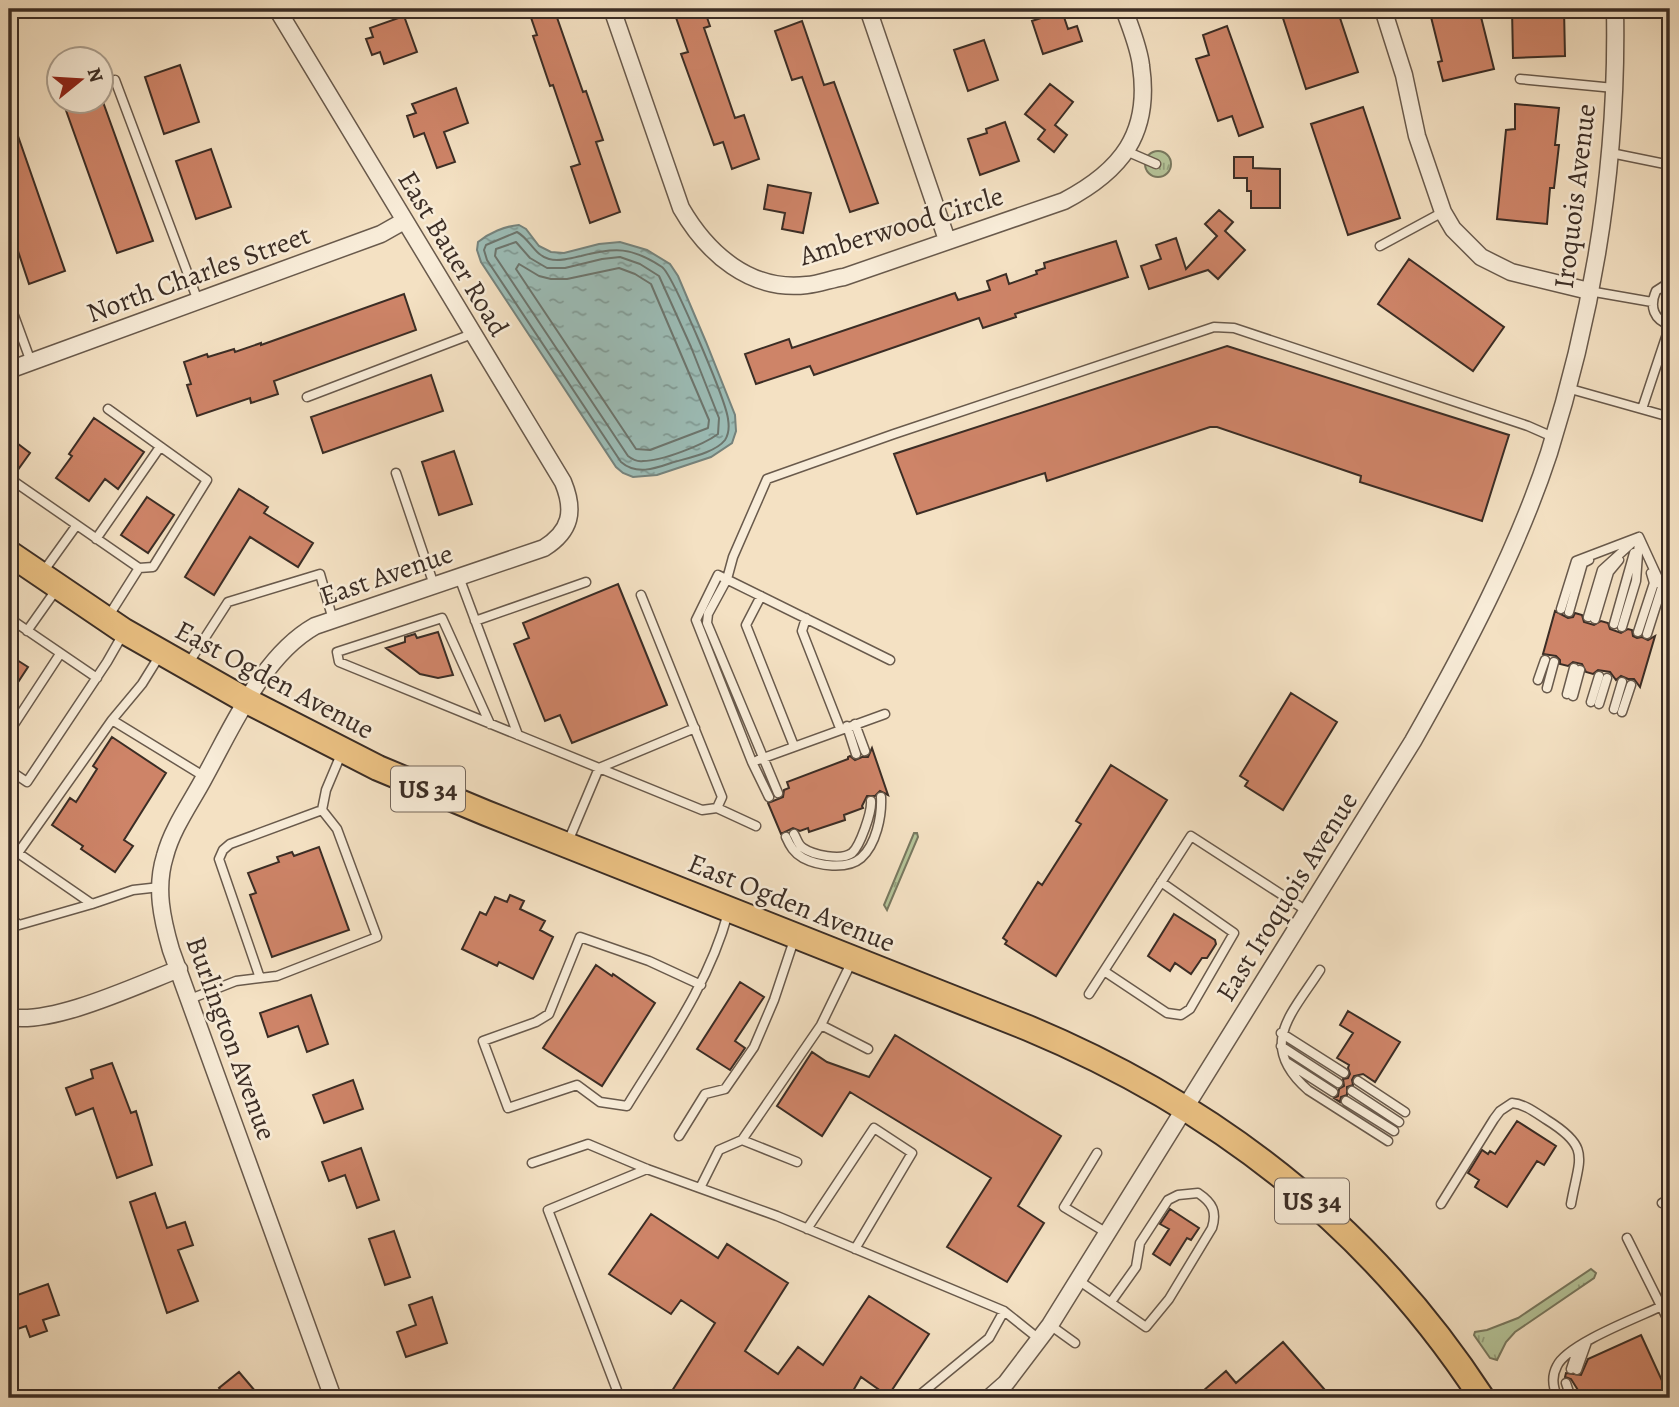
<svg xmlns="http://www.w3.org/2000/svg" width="1679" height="1407" viewBox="0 0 1679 1407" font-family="Alegreya,serif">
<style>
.grass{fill:url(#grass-tufts);stroke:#78785f;stroke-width:2}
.water{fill:url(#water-ripples);stroke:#75837d;stroke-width:2}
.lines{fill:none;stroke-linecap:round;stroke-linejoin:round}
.shore{stroke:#6c756e;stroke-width:2}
.building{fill:#ce8468;stroke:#3b2d25;stroke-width:2}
.lane-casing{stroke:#695a4c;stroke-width:11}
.street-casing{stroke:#695a4c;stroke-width:19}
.primary-casing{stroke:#3b2d25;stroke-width:28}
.lane{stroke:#f8ecd8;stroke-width:8}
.street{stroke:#f8ecd8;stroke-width:16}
.primary{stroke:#eac082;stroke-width:24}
.labels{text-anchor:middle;stroke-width:5;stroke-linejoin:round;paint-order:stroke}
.shield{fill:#f8ecd8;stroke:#74665b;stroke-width:2}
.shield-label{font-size:26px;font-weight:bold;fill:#3b2d25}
.street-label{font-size:28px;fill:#3b2d25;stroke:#f8ecd8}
</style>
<defs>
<pattern id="grass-tufts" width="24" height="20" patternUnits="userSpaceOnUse" patternTransform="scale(1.75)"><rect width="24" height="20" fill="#b5c499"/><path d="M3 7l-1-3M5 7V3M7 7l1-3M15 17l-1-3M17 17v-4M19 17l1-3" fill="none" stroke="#94a07d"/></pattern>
<pattern id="water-ripples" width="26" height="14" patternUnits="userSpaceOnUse" patternTransform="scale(1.75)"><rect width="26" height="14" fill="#9cbdb7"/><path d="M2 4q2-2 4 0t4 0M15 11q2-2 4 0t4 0" fill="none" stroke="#809a95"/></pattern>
</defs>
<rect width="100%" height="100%" fill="#f4e1c3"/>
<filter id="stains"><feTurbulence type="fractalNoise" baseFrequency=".00286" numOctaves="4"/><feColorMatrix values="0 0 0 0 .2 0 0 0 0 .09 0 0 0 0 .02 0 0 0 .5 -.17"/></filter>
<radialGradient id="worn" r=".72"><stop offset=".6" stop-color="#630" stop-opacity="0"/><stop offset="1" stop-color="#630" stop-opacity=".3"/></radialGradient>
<!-- grass -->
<path class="grass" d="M1145 164a13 13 0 1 1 26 0a13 13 0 1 1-26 0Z
M914,833H917L918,837L887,910L884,905Z
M1591,1269L1596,1273L1594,1278L1515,1332L1506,1342L1497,1360L1490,1358L1474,1335L1475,1332L1487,1330L1518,1318Z"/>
<!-- water -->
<path class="water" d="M519,225L526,229L539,246L551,252L564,253L599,244L620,242L647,250L670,264L678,276L706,342L735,415L736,431L732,443L711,457L657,475L633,477L623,473L616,467L481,262L477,250L478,242C489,233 505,226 519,225Z"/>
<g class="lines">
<!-- shore -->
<path class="shore" d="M517,232C530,239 534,255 549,259C560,262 571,258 581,256C615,247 632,247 662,267C673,275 726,401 728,419C729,425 729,434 725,440C715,453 687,458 671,463C654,469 636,475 621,462L487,260L484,250L486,245Z
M516,242L530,258L547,268H565L602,259L620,257L640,264L659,276L691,347L719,418L718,434C703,445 662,461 643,461C637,462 633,460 628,456L495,256L496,249Z
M519,264L539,276L551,279H567L619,268L635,274L651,284L709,420L708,428L650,450L636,449L516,269Z"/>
</g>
<!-- building -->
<path class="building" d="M528,9H554L583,92L586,91L603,140L596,142L620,212L590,223L571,167L580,164L553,85L550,86L533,36L537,35Z
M673,9H704L710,26L704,28L735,118L744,115L759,159L732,169L723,142L714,145L681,54L688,52Z
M1280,9H1337L1358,72L1306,89Z
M1429,9H1479L1494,69L1443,81L1438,62L1442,61Z
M1512,9H1564L1565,56L1513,58Z
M1062,11L1068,29L1077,26L1082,41L1043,54L1032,21Z
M404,16L417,52L384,64L380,52L372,55L366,39L373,37L370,28Z
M802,21L824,85L834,82L878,203L850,212L802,77L792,80L775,31Z
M1227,26L1263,127L1239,136L1232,116L1218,121L1196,59L1209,55L1203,35Z
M984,40L998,80L968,91L954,50Z
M180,65L199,122L164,134L145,77Z
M1050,84L1073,102L1055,125L1067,135L1054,152L1038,139L1045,130L1025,114Z
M456,88L468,123L444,132L455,162L437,168L424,133L414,137L407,116L416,113L412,104Z
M63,102H103L153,241L117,253Z
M1515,104L1559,108L1555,145H1559L1554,188H1550L1547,224L1497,219L1506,130L1515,129Z
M1363,107L1400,218L1348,235L1311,124Z
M9,116H11L65,271L29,284L9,224Z
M1005,122L1019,161L980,175L968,139L987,133L986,129Z
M211,149L231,207L196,219L176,161Z
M1234,157H1253V168L1280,169V208H1251V191H1247V178H1234Z
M768,185L811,193L803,233L782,229L785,213L764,209Z
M1219,210L1233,222L1225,231L1245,250L1218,279L1208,270L1149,289L1141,266L1161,259L1156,245L1176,238L1186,269L1217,236L1205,224Z
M1116,241L1128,277L1015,314L1016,317L983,328L979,318L814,375L810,366L756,384L745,354L789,339L792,348L955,293L958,300L990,290L987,281L1006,274L1009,284L1037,274L1036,271L1045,268L1044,263Z
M1409,259L1504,327L1473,371L1378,304Z
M404,294L416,330L274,381L278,394L251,403L250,398L197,416L187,385L191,384L184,362L207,354L208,357L234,349L235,352L261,343V345Z
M1227,346L1509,435L1482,521L1360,482L1361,476L1217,427H1210L1047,481L1045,473L917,514L894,454Z
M431,375L443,411L323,453L311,417Z
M94,418L144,452L118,489L105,479L89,501L56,478L72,456L69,454Z
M9,437L30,453L17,471L9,465Z
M454,451L472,504L439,515L422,462Z
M239,489L268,507L264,513L313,543L298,567L250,537L214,595L185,577Z
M147,497L174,515L148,553L121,535Z
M618,584L667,705L572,743L560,715L545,721L514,644L529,638L523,623Z
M1555,611L1568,618L1573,617L1575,613L1582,615L1584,622L1594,625L1601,621L1608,623L1610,629L1621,633L1628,629L1632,630L1633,636L1637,638L1642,637L1648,640L1655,636L1640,687L1634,679H1628L1621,676L1616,680L1610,672L1598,670L1593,674L1586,672L1582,664L1573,662L1568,666L1560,664V660L1556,656L1543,654Z
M438,632L453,675L438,678L420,674L386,648L405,642V637L415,634L417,638Z
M9,660L14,664L17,660L28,667L9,696Z
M1291,693L1337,722L1283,810L1245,786L1248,781L1240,776Z
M112,737L166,773L124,840L133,846L115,872L81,849L83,846L52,825L70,798L76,802L97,769L93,766Z
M872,748L888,795L880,791L875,796H867L862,806L863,808L844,815L845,820L809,832L808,828L800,831L793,828L781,834L768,803L783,797L784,790L789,788L787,782L848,759V757L850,756L855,760L862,757H868Z
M1111,765L1167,800L1056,976L1005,944L1007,941L1003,938L1038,882L1042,885L1081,824L1076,821Z
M319,847L349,930L272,957L250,895L256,893L248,873L279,862L277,857L292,852L294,856Z
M510,895L524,901L520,909L545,921L540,930L553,937L533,979L499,962L497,966L462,949L480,912L486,915L495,897L507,902Z
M1174,914L1215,940L1216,944L1207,958H1202L1191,974L1175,963L1170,971L1148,956Z
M596,965L612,976L613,974L655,1003L602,1086L543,1048Z
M740,982L764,997L735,1041L745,1048L730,1070L697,1049Z
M311,995L328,1044L307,1052L298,1026L268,1037L260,1013Z
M1348,1011L1400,1042L1375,1082L1363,1074L1354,1076L1352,1080L1353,1085L1347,1087V1095L1341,1097L1340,1102L1334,1098L1338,1096L1339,1089L1344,1086L1343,1079L1348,1078L1350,1074L1348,1068L1349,1065L1337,1058L1353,1033L1340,1025Z
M895,1035L1061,1136L1018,1206L1044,1223L1007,1282L947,1247L991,1178L850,1092L822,1136L777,1106L812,1052L827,1062L869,1077Z
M112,1063L131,1113L136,1111L152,1165L117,1178L93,1108L76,1115L66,1088L93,1078L91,1070Z
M353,1080L363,1109L324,1123L313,1095Z
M1517,1121L1556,1146L1544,1165L1537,1161L1507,1207L1475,1187L1479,1180L1468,1173L1482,1150L1488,1154L1490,1151L1495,1154Z
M361,1148L379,1200L357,1208L345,1175L329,1181L322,1162Z
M155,1193L167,1228L185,1222L193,1245L178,1250L198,1301L167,1313L130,1202Z
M1170,1209L1199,1228L1191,1240L1187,1238L1170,1265L1153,1254L1169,1229L1160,1224Z
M651,1214L718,1258L727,1244L788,1283L745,1351L778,1374L798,1347L823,1365L869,1296L929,1334L888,1396L861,1377L849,1398H684L672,1391L715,1323L681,1300L671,1314L609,1274Z
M394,1231L410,1277L385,1285L369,1239Z
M48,1284L59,1315L43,1320L47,1331L30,1337L26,1326L12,1331L9,1321V1298Z
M432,1297L447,1343L406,1357L397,1332L416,1325L409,1305Z
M1641,1335L1670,1398H1583L1571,1379L1565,1377L1566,1373L1581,1375L1588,1359Z
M1283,1342L1332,1398H1195L1226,1371L1236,1383Z
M239,1372L261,1398H227L219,1388Z"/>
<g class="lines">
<defs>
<path id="lane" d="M1520,79L1614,88
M115,80L198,301
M1126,151L1156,164
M1611,153L1670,165
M1380,246L1443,212
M1670,282L1656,291C1649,307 1654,320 1670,325
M1589,291L1652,302
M9,302L31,362
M1567,388L1670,417
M307,397L472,334
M108,409L207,480L153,567L139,568
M1642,409L1670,325
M396,473L434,585
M9,478L139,568L108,617
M1639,537L1662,587L1647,634
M96,539L160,447
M43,572L76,526
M459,577L518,735
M761,596L746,625L794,746
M1561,609L1576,561L1639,537
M1569,612L1583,563L1589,560
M1588,617L1602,570L1634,541
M9,618L97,678
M806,618L802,631L840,728
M1595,619L1609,572L1619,560
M475,621L586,582
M1614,624L1634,553
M1622,627L1636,581L1639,540
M27,631L56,590
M1638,632L1654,583L1651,573
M160,655L142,684L112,720L18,853L92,904L133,890L160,887
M188,664L228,602L320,574L333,620
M1538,680L1545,660
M1547,688L1554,662
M1567,694L1574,668
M1573,696L1580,670
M1591,702L1599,676
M1599,704L1607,678
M1614,709L1622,682
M1622,712L1631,685
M112,720L205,777
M490,724L442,618L337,652L339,662C460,712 581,760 702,810L717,808L722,797L641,595
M855,724L865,751
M847,726L856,754
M9,732L60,654
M758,760L885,714
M9,770L27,782L107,662L123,634
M778,793L707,623L708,614L727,579L733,557L767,479L894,434L1214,327L1234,328L1528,426L1553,437
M769,797L752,762L696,620L718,575L890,660
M717,808L756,826
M794,834C797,839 798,845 803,848C813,855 841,861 852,853C860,846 872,812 871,801
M786,837C790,846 794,853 803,858C818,866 847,870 861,858C876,845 882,816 881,797
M567,844L599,768L695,728
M9,917L19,925L92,904
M1320,970C1291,1015 1257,1045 1308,1090L1388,1141
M1104,971L1167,1013L1181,1015L1190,1009L1234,933L1161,882
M260,978L219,859L223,850L230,844L322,810
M701,985L649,961L580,937L549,1014L536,1022L483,1041L508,1108L577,1085L600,1102L627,1106C665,1044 709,984 728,913
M1089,994L1191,836L1307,911
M190,999L236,981L277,976L377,937L337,829L322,810L326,790L342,752
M821,1025L868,1049
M1281,1033L1344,1073
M1281,1046L1338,1083
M1288,1063L1333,1092
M1358,1081L1405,1112
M1352,1091L1399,1122
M1346,1101L1394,1131
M679,1136L705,1094L725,1089L754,1047L774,1000L795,937
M742,1140L797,1162
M1097,1153L1064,1207L1107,1233
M532,1163L588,1144L647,1169L777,1216L1004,1311L1039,1339
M700,1188L719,1150L742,1140L821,1025L852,961
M1662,1203L1670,1199
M1441,1204L1494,1119L1500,1111L1512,1103C1525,1104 1536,1113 1547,1120C1592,1148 1579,1158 1571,1204
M807,1229L874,1128L912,1153L855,1249
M1627,1238L1670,1324
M1078,1280L1146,1327L1169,1299L1212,1228C1217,1212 1213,1203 1198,1193L1178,1195L1168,1200L1140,1243L1136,1267L1111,1302
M1050,1325L1075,1343
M1571,1369L1578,1348
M1577,1370L1587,1342
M1566,1383L1571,1398
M623,1398L618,1393L548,1210L647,1169
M916,1398L989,1338L1004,1311
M1558,1398C1553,1388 1551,1377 1557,1366C1567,1344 1639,1317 1662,1306"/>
<path id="street" d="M277,9L563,482C575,511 571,531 544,548L315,626C262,656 232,728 203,780C190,804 172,829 165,856C155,888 162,919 171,950L333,1398
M612,9L681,208C707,253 750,292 807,285C819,284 831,279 844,277L1064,201C1121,171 1151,134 1141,66C1139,47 1130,27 1124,9
M868,9L947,240
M1383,9L1404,75L1417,136L1443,212L1453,229L1481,257L1511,272L1589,291
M9,370L381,234L404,221
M9,1017C53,1025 135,986 179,969
M989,1398L1006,1383L1050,1325L1413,741C1464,651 1517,551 1549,453C1594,310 1618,159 1615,9"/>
<path id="primary" d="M9,553L124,631L247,701L378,768L486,813L1028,1028C1217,1107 1370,1226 1482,1398"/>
</defs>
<!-- lane casing -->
<use href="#lane" class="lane-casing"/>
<!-- street casing -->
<use href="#street" class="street-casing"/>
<!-- primary casing -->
<use href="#primary" class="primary-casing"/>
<!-- lane -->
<use href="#lane" class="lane"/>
<!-- street -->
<use href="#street" class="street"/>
<!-- primary -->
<use href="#primary" class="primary"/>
</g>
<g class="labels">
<!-- shield labels -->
<g class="shield">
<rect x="391" y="766.5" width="74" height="45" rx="5"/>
<rect x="1275" y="1178.5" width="74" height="45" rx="5"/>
</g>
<g class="shield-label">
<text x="428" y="798">US 34</text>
<text x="1312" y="1210">US 34</text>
</g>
<!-- street labels -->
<g class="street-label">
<text transform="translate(1574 196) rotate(-83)" y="10">Iroquois Avenue</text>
<text transform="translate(901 225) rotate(-17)" y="10">Amberwood Circle</text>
<text transform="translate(454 253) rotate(59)" y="10">East Bauer Road</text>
<text transform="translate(198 273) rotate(-20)" y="10">North Charles Street</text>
<text transform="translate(386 574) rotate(-19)" y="10">East Avenue</text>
<text transform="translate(275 679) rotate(28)" y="10">East Ogden Avenue</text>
<text transform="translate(1286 896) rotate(-58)" y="10">East Iroquois Avenue</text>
<text transform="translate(792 902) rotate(22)" y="10">East Ogden Avenue</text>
<text transform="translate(232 1038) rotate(70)" y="10">Burlington Avenue</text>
</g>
</g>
<!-- margin -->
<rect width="1679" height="1407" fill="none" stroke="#f4e1c3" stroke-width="35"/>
<rect x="10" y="10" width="1658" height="1386" fill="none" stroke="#3b2d25" stroke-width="3.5"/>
<rect x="18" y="18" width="1644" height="1372" fill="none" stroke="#3b2d25" stroke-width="2"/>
<!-- north arrow -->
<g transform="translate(80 80) rotate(72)"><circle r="33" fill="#f8ecd8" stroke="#aca090" stroke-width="2"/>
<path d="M0-5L12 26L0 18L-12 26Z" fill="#8f2418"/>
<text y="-10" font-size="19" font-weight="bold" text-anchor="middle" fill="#3b2d25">N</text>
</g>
<rect width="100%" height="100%" filter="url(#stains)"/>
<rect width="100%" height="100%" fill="url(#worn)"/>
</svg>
